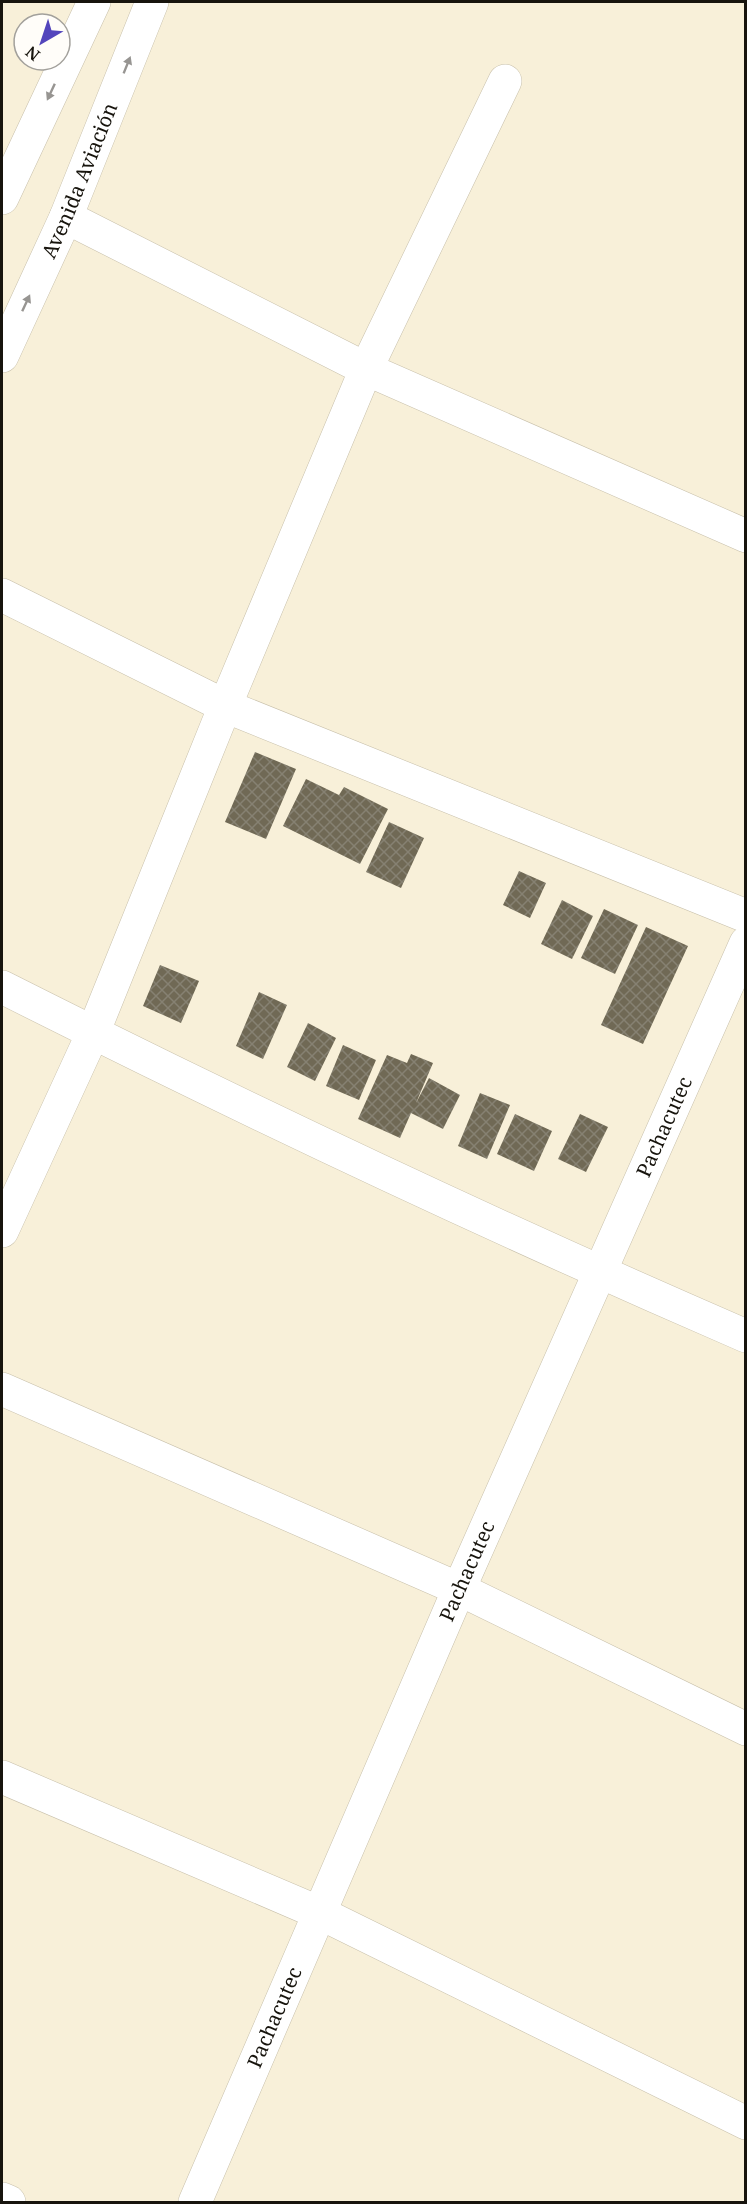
<svg xmlns="http://www.w3.org/2000/svg" width="747" height="2204" viewBox="0 0 747 2204" font-family="'Noto Serif',serif">
<style>
.building{fill:url(#building-cross-hatch)}
.lines{fill:none;stroke-linecap:round;stroke-linejoin:round}
.street-casing{stroke:#c8c0ab;stroke-width:34}
.street{stroke:#fff;stroke-width:33}
.oneway{fill:#979592}
.labels{text-anchor:middle;stroke-width:6;stroke-linejoin:round;paint-order:stroke}
.street-label{font-size:20px;fill:#17140d;stroke:#fffdf9}
</style>
<defs>
<pattern id="building-cross-hatch" width="8" height="8" patternUnits="userSpaceOnUse" patternTransform="scale(1.5)"><rect width="8" height="8" fill="#706955"/><path d="M0 0l8 8M0 8l8-8" fill="none" stroke="#868172"/></pattern>
</defs>
<rect width="100%" height="100%" fill="#f8f0d9"/>
<!-- building -->
<path class="building" d="M255,752L296,769L266,839L225,822Z
M306,779L339,795L344,787L388,809L360,864L283,826Z
M389,822L424,838L401,888L366,872Z
M519,871L546,883L530,918L503,905Z
M562,900L593,916L572,959L541,944Z
M604,909L638,925L615,974L581,958Z
M646,927L688,946L643,1044L601,1025Z
M160,965L199,981L181,1023L143,1006Z
M259,992L287,1005L263,1059L236,1046Z
M308,1023L336,1038L315,1081L287,1067Z
M343,1045L376,1060L359,1100L326,1086Z
M411,1054L433,1063L416,1103L429,1078L460,1095L443,1129L411,1113L400,1138L358,1119L387,1055L407,1063Z
M480,1093L510,1105L487,1159L458,1146Z
M515,1114L552,1131L534,1171L497,1154Z
M580,1114L608,1127L586,1172L558,1159Z"/>
<g class="lines">
<defs>
<g id="street">
<path d="M2,198L94,2"/>
<path d="M66,217L366,369L746,536"/>
<path id="s1" d="M2,356L66,217L152,2"/>
<path d="M2,595L225,706L746,916"/>
<path d="M2,987C246,1110 494,1227 746,1336"/>
<path d="M2,1231L93,1033L225,706L366,369L505,81"/>
<path d="M2,1389L459,1589L746,1729"/>
<path d="M2,1777L322,1914L746,2123"/>
<path d="M2,2199L9,2202"/>
<path id="s2" d="M195,2202L459,1589L746,943"/>
</g>
</defs>
<!-- street casing -->
<use href="#street" class="street-casing"/>
<!-- street -->
<use href="#street" class="street"/>
</g>
<!-- one-way arrows -->
<defs><path id="oneway-solid" d="M-6-.8H1V-3.2L6.5 0L1 3.2V.8H-6Z" transform="scale(1.5)"/></defs>
<g class="oneway">
<use href="#oneway-solid" transform="translate(127 65) rotate(-68)"/>
<use href="#oneway-solid" transform="translate(51 92) rotate(115)"/>
<use href="#oneway-solid" transform="translate(26 303) rotate(-65)"/>
</g>
<g class="labels">
<!-- street labels -->
<g class="street-label">
<text dy="7" stroke="none"><textPath href="#s1" startOffset="192">Avenida Aviación</textPath></text>
<text dy="7" stroke="none"><textPath href="#s2" startOffset="1173">Pachacutec</textPath></text>
<text dy="7" stroke="none"><textPath href="#s2" startOffset="687">Pachacutec</textPath></text>
<text dy="7" stroke="none"><textPath href="#s2" startOffset="201">Pachacutec</textPath></text>
</g>
</g>
<!-- border -->
<rect width="747" height="2204" fill="none" stroke="#17140d" stroke-width="6"/>
<!-- north arrow -->
<g transform="translate(42 42) rotate(219)"><circle r="28" fill="#fffdf9" stroke="#a2a09b" stroke-width="1.5"/>
<path d="M0-4.5L10 22L0 15L-10 22Z" fill="#5345bc"/>
<text y="-9" font-size="16" font-weight="bold" text-anchor="middle" fill="#17140d">N</text>
</g>
</svg>
